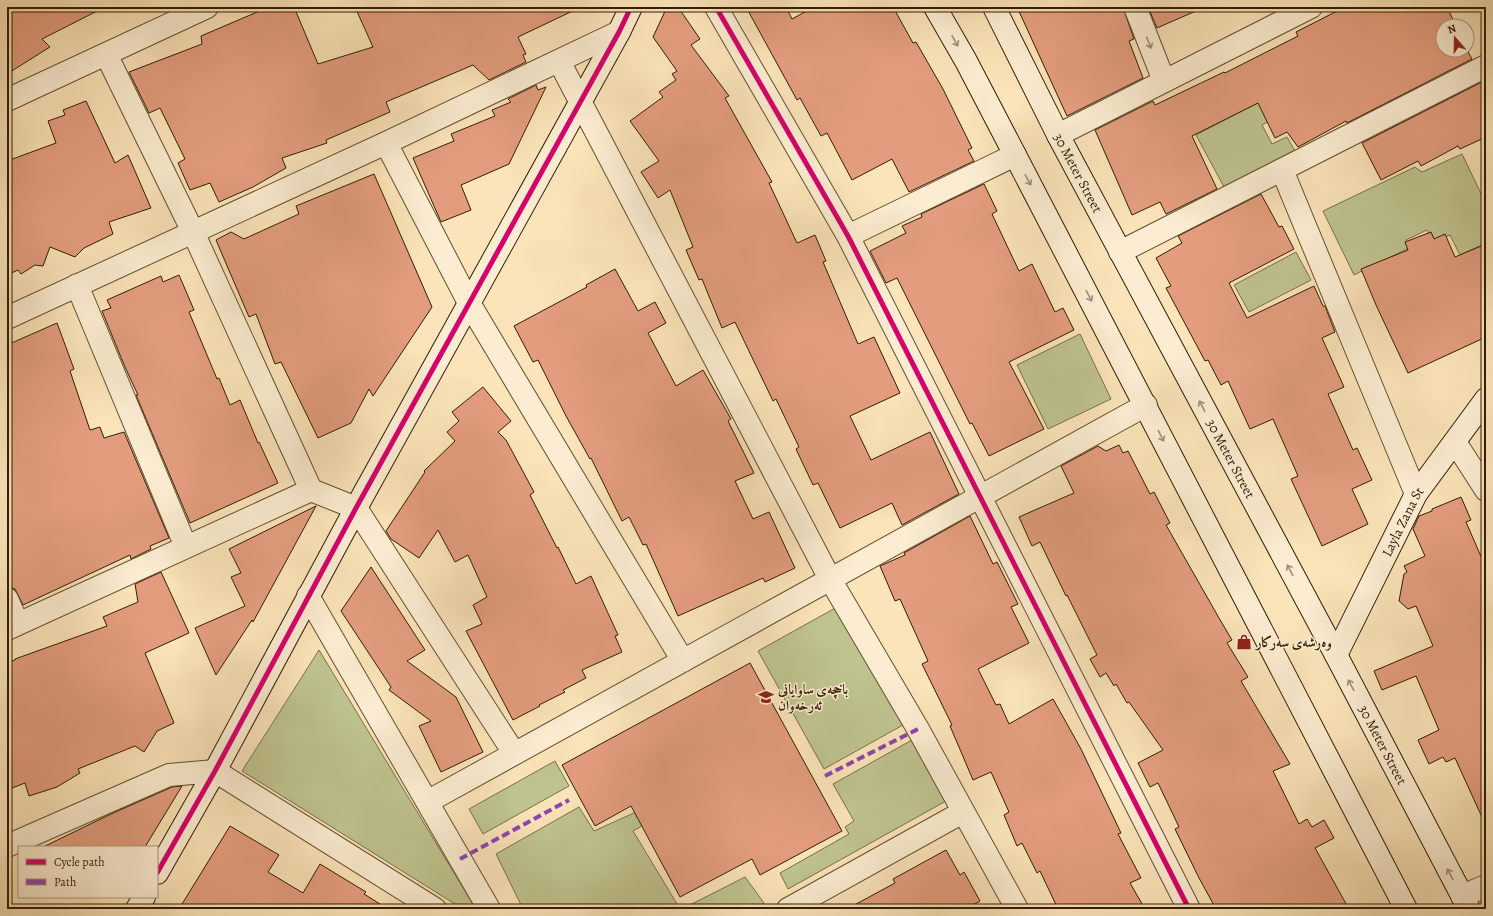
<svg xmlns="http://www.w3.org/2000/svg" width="1493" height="916" viewBox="0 0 1493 916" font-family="Alegreya,Amiri,serif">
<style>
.green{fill:#bfc48f;stroke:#787048}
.building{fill:#e39d7e;stroke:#321d00}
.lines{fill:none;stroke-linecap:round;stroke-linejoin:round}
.street-casing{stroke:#644f2e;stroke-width:24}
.secondary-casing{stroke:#321d00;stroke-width:24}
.street{stroke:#fcedd2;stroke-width:22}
.secondary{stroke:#fcedd2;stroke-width:22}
.quiet{stroke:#8e44ad;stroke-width:4;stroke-dasharray:8 4;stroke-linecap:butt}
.cycleway-casing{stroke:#fcedd2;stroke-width:8}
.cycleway{stroke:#d6006c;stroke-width:5}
.oneway{stroke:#a18f74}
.labels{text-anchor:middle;stroke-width:3;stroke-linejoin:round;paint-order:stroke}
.street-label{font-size:14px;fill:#321d00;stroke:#fcedd2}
.poi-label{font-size:14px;font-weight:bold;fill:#321d00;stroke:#fcedd2;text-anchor:start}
</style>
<rect width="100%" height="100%" fill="#fbe4b9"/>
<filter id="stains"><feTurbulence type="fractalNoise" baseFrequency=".005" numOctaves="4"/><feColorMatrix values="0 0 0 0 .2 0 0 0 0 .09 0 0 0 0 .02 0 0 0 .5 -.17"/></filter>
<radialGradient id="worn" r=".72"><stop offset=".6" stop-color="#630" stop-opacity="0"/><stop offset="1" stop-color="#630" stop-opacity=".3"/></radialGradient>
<!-- green -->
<path class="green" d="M1267,98L1277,117L1262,125L1272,144L1287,137L1295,151L1224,187L1196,135Z
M1462,154L1486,204V243L1460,255L1450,235L1433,242L1427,230L1406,240L1409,248L1354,275L1323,211L1415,167L1422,172Z
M1296,252L1311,280L1249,312L1234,285Z
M1080,334L1111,399L1048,429L1017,365Z
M837,607L903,725L824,769L758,651Z
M319,650L476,909H463L242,771Z
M912,740L946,801L788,889L780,873L849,834L845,827L854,821L833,784Z
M555,761L569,786L483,834L469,809Z
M656,803L663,814L633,831L680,909H523L496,854L579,807L594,831Z
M745,877L764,903L754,909H682Z"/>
<!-- building -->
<path class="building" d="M7,7H105L42,39L50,47L7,74Z
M269,7H294L318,64L373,47L355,7H581L518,37L526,54L523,55L526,62L489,80L473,65L386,102L390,112L326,140L327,143L282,158L286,168L253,187L219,202L210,183L190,190L178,163L185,159L160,108L149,113L129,72L202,44L201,36Z
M667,7H678L700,39L691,45L729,96L725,98L772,182L769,183L797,243L815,235L826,261L823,262L858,344L874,337L900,393L850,416L871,460L930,432L959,494L902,525L892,503L840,528L818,483L813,485L796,449L799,447L776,399L773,401L735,322L722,328L702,279L699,280L686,250L693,247L670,190L658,198L641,172L659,161L630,121L663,97L659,92L676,80L672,74L677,71L653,37Z
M746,7H786L792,19L814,7H893L913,43L916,42L943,89L972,148L968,150L974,161L909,192L892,159L852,180L827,133L821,136L800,98L797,100Z
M1017,7H1123L1134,39L1129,41L1143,78L1067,116Z
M1148,7H1205L1157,28Z
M1345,7H1447L1456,26H1443V50H1467L1472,59L1347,123L1346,121L1298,147L1287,132L1275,138L1258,103L1192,136L1217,189L1166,214L1160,202L1132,215L1095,130L1153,101L1155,105L1224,72L1225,73L1298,36L1296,32Z
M1482,82L1486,90V137L1460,149L1458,146L1421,166L1418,161L1381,180L1362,143Z
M536,85L538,90L546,87L509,164L461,185L471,210L441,222L413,158L454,141L451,134L495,116L492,110L511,102L508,99Z
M86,101L115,163L128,155L151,208L109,222L113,234L84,248L75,257L50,247L43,266L35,265L21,274L18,270L7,275V161L56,143L48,121L65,115L63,110Z
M374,174L432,307L373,396L369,389L351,423L318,438L281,362L275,364L256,314L249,317L216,240L231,232L244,239L299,214L296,206Z
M984,184L997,211L992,214L1019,271L1032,264L1055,312L1063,308L1074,330L1009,362L1044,429L989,456L972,423L970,424L897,278L886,283L870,251L906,233L902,226L922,217L921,214Z
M1261,194L1279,227L1282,226L1294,249L1229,283L1247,318L1314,286L1323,306H1325L1335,332L1322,338L1344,387L1328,394L1353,450L1357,448L1372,480L1352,489L1368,524L1322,546L1291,479L1298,476L1273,419L1250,429L1228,381L1221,385L1208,360L1205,361L1166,288L1171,286L1156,258L1182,243L1178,236Z
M1431,232L1434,239L1445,234L1455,257L1486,244V337L1408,373L1376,305L1361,269L1408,250L1405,242Z
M615,269L638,311L655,302L666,323L648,333L676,386L703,370L731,419L728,421L754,473L735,481L753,519L769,512L795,568L765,582L763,578L678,616L646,544L643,545L629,517L622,521L591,458L590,459L566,416L538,360L533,362L514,326L587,287L586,285Z
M179,275L194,310L189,312L217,379L219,378L230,405L240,400L258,443L259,442L278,483L190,523L136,395H138L125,367L102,311L111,308L107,300L161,276L163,282Z
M57,323L74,369L70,371L90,430L100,427L104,438L124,432L169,538L150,546L151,549L131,559L130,555L23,605L15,589L7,587V345Z
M483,387L511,421L498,432L506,440L534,492L530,495L557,548L558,547L576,584L591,576L618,635L615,636L622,652L582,670L586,678L563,690L565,692L539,705L540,706L513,720L466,631L482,624L473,605L487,597L468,555L455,562L438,530L419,558L391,539L386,531L425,472L424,471L455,441L447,432L459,421L452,412Z
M1119,445L1123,453L1128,451L1150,494L1154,492L1170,523L1166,525L1219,618L1232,640L1227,643L1248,677L1241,681L1290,764L1273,771L1299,824L1307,819L1312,827L1324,820L1334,838L1315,848L1349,909H1216L1199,878L1175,829L1179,827L1158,783L1150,787L1138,763L1163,750L1129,702L1127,703L1116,684L1114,686L1106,673L1100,677L1090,659L1097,655L1067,595L1066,596L1040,542L1032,546L1019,517L1074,493L1061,466L1098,446L1106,451Z
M1461,497L1471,520L1466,522L1486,568V826L1455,758L1446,762L1443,757L1429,764L1418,740L1439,730L1416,676L1382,690L1374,671L1433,646L1416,606L1408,609L1399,601L1404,574L1407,572L1404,566L1425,556L1413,529L1419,516L1432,511V509Z
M316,506L253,622L252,620L216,675L195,628L245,606L231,577L241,573L229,549Z
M970,516L993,564L997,562L1018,604L1011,607L1029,643L978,669L996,705L1000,704L1009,724L1053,699L1081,749L1121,833L1118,834L1141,878L1130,883L1145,909H1058L1040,871L1037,873L1022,843L1017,846L1004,815L1009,812L991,772L973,780L950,726L952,725L922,664L928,661L900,599L895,601L880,566L905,555L904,553Z
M371,567L425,650L407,661L456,697L483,752L441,772L419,726L431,721L389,690L391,687L341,611Z
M161,572L189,633L145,653L174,723L157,731L144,752L135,746L78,769L80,773L57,787L29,796L25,783L7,790V663L15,660V659L107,626L103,617L138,602L135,584Z
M750,663L842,831L760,875L752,859L680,897L631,806L595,826L562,765Z
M182,786L145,847H43L111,814L172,787Z
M230,826L279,855L268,872L303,893L320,864L366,892L364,894L388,909H179Z
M946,850L960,875L964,872L980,901L966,909H847L895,883L893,879Z"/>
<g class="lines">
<defs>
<path id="street" d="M716,7L848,236L1189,909
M1135,7L1164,81
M106,54L193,232L311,490L356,508L514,753
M559,61L830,579L918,729L1017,909
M7,100L207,7
M1058,135L1311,7
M386,143L469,303L683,661
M1282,170L1416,494
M848,236L1015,155
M1120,252L1486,66
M77,285L186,547
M7,318L386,143L619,32
M1455,442L1486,490
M308,596L489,909
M7,599L18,624
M7,629L311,490
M427,802L1146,405
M7,846L169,775L215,771L435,909
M1462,896L1486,886
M788,909L963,812"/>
<g id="secondary">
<path d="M935,7L966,61L1015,155L1406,909"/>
<path id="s1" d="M994,7L1058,135L1336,655L1469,909"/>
<path id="s2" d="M1336,655L1416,494L1486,399"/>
<path d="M157,873L215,771L356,508L619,32L631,7"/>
<path d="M137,909L144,897"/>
</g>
</defs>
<!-- street casing -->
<use href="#street" class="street-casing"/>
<!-- secondary casing -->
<use href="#secondary" class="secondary-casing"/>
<!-- street -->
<use href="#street" class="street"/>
<!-- secondary -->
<use href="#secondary" class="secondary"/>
<!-- quiet -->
<path class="quiet" d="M825,776L918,729
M460,859L569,800"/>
<defs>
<path id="cycleway" d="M716,7L848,236L1189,909
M157,873L215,771L356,508L619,32L631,7"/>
</defs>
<!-- cycleway casing -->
<use href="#cycleway" class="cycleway-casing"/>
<!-- cycleway -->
<use href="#cycleway" class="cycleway"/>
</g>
<!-- one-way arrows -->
<defs><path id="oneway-shaft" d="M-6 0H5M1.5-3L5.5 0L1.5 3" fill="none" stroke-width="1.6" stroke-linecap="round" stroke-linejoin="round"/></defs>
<g class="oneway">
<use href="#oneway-shaft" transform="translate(955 41) rotate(61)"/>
<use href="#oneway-shaft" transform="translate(1149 43) rotate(68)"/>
<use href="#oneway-shaft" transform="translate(1028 180) rotate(62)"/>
<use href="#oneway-shaft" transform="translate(1089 296) rotate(62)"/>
<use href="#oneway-shaft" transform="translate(1202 406) rotate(-118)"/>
<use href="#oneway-shaft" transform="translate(1161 436) rotate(63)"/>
<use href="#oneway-shaft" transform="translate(1290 570) rotate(-118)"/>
<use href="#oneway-shaft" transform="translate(1351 685) rotate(-118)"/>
<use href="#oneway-shaft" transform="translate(1450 874) rotate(-118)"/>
</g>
<!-- icons -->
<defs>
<symbol id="shop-bare" viewBox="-9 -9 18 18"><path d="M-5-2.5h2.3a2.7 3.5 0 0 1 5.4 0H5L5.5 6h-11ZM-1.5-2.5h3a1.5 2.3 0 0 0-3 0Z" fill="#8f2418" stroke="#fcedd2" stroke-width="2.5" paint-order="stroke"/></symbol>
<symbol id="school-bare" viewBox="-9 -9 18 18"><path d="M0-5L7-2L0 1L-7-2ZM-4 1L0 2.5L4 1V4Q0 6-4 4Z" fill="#8f2418" stroke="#fcedd2" stroke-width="2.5" paint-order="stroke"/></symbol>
</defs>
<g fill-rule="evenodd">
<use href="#shop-bare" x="1233" y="631" width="22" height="22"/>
<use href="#school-bare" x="755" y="686" width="22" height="22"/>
</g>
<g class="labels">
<!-- street labels -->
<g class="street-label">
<text dy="5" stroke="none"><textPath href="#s1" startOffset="186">30 Meter Street</textPath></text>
<text dy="5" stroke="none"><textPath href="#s1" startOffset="510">30 Meter Street</textPath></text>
<text dy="5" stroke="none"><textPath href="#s2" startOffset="149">Layla Zana St</textPath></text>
<text dy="5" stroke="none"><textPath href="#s1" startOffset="834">30 Meter Street</textPath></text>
</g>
<!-- poi labels -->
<g class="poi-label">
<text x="1256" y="647">وەرشەی سەرکار</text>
<text x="778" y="694">باخچەی ساوایانی<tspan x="778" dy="16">ئەرخەوان</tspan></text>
</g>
</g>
<!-- margin -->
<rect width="1493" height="916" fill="none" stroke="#fbe4b9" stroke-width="24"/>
<rect x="8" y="8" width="1477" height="900" fill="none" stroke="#321d00" stroke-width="2"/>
<rect x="12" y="12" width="1469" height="892" fill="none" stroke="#321d00"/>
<!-- legend -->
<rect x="18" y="846" width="140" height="52" fill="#fcedd2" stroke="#ab9a7e"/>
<rect x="26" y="859" width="20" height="6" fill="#d6006c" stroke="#ab9a7e"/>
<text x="54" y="866" font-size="12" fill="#321d00">Cycle path</text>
<rect x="26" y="879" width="20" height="6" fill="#8e44ad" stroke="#ab9a7e"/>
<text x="54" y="886" font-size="12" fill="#321d00">Path</text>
<!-- north arrow -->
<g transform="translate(1455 38) rotate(340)"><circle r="19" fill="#fcedd2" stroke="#ab9a7e"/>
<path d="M0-3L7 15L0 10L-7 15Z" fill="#8f2418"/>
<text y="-6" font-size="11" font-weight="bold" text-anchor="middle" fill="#321d00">N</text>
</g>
<rect width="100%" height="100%" filter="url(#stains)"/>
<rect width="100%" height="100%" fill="url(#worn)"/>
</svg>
